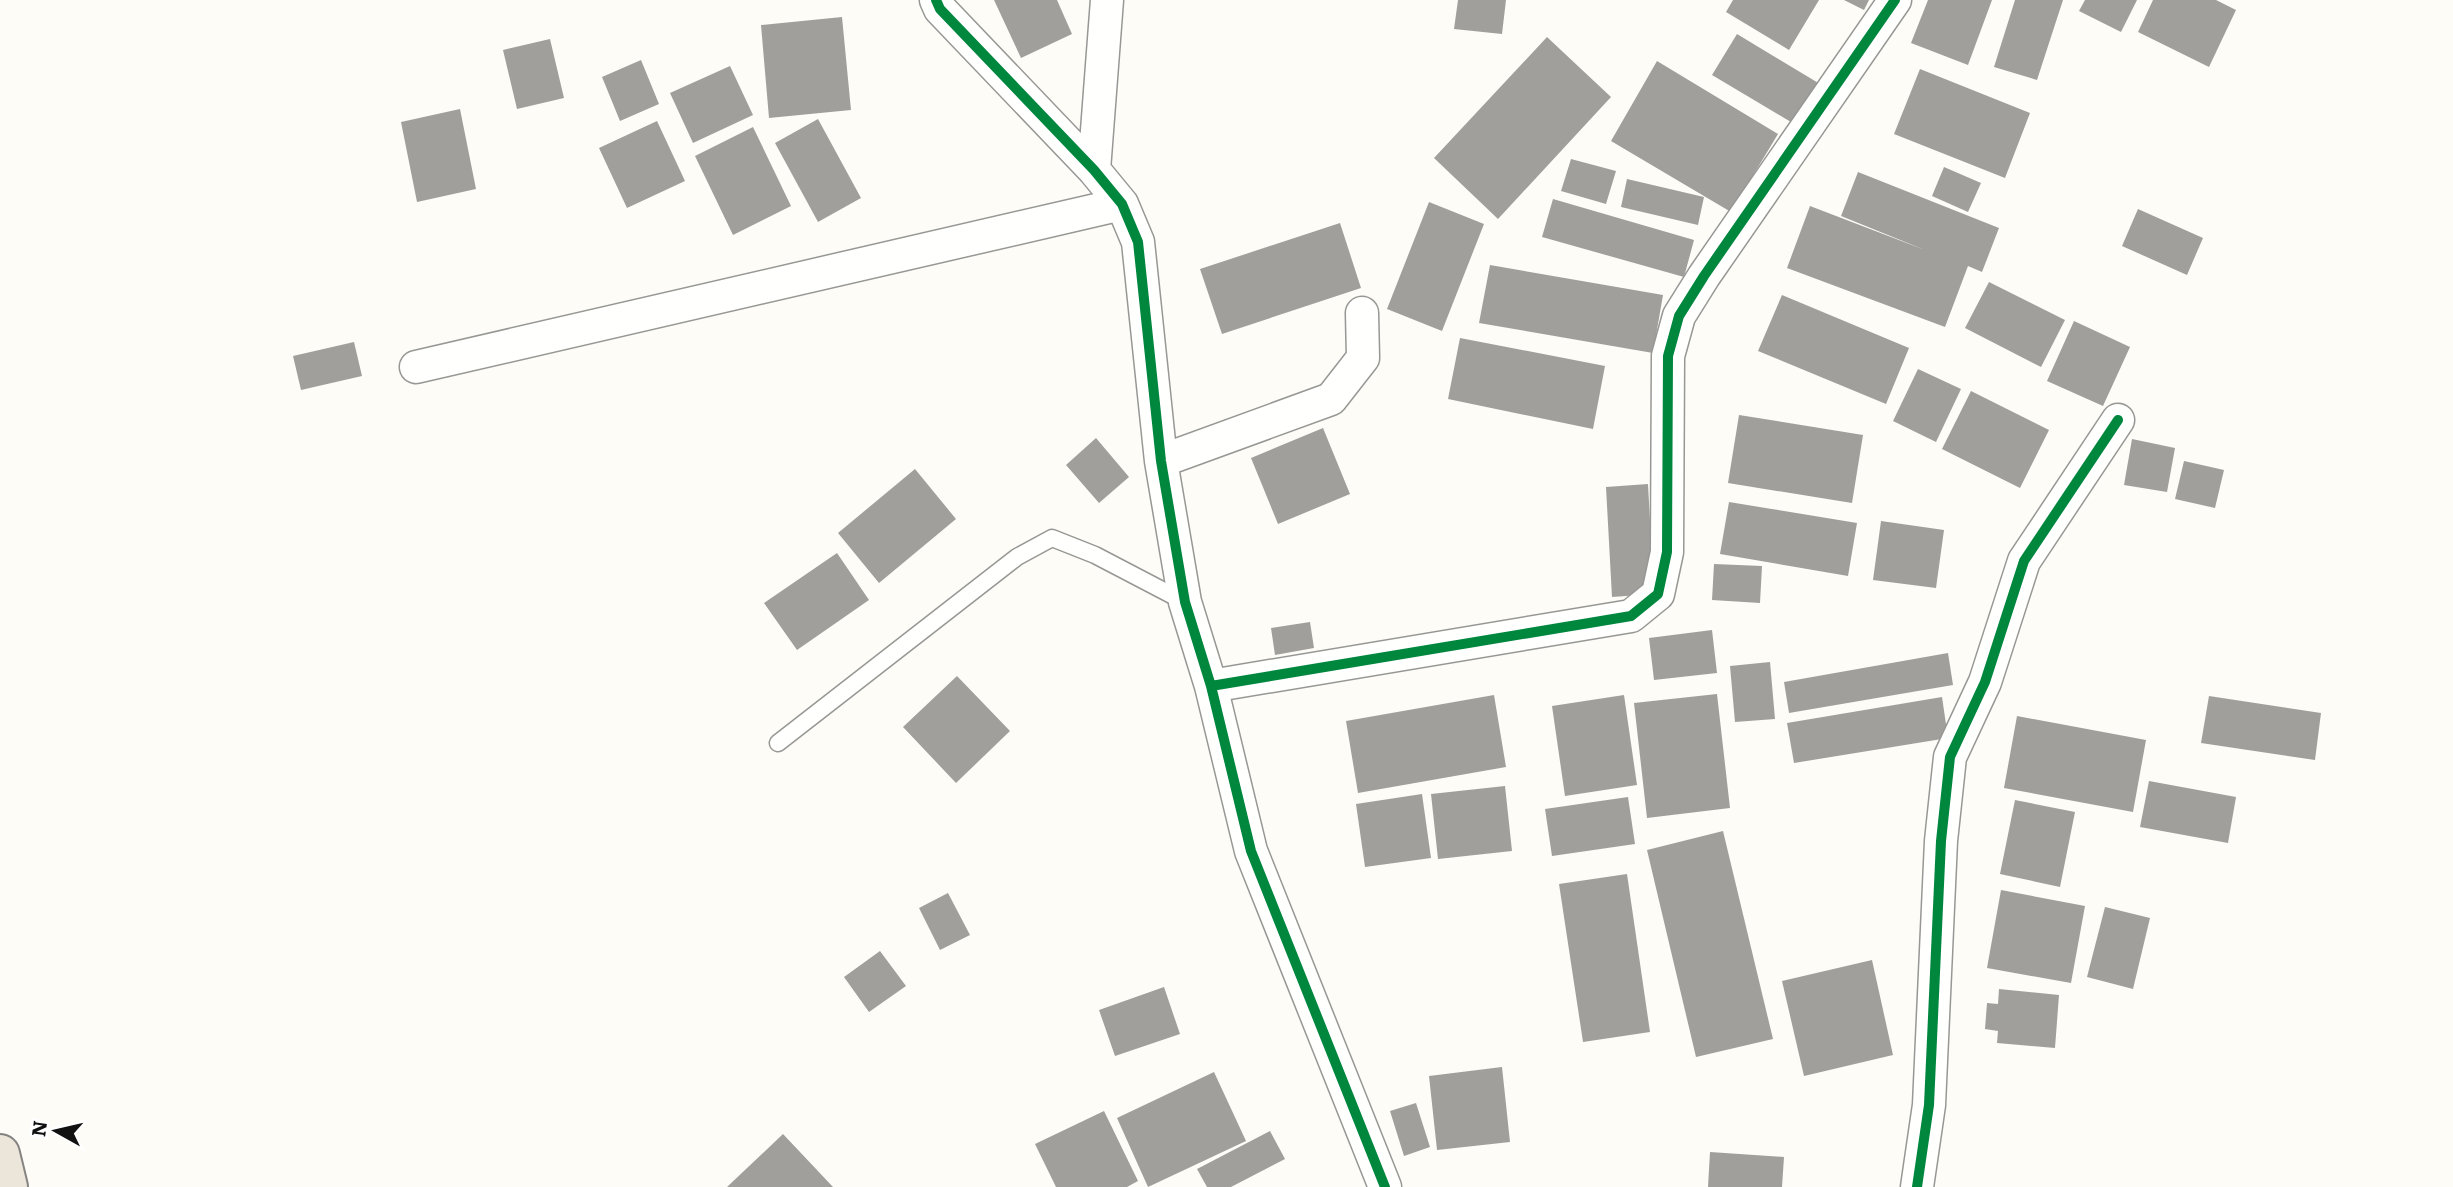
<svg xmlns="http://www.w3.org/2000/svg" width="2453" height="1187" viewBox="0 0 2453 1187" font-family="Literata,serif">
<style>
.building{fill:#a19f9c}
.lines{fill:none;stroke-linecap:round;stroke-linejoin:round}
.service-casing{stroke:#979795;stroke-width:19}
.minor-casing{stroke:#979795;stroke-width:35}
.trunk-casing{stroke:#858482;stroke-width:42}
.service{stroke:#fffffe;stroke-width:16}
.minor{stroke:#fffffe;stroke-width:32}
.trunk{stroke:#ece5da;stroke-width:38}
.cycleway-casing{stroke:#fff;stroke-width:15}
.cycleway{stroke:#00873e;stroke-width:10}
</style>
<rect width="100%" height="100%" fill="#fdfcf7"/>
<!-- building -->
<path class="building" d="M994,0H1057L1072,34L1021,58Z
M1458,0H1506L1502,34L1454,29Z
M1733,0H1819L1789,50L1726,12Z
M1844,0H1869L1864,10Z
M1928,0H1992L1968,65L1911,43Z
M2015,0H2063L2037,80L1994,67Z
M2085,0H2137L2121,32L2079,11Z
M2153,0H2216L2236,10L2209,67L2138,32Z
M842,17L851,110L769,118L761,25Z
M1737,34L1820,84L1796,125L1712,75Z
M1547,37L1611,97L1498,219L1434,158Z
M550,39L564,98L517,109L503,50Z
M641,60L659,104L620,121L602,77Z
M1657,61L1778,134L1731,212L1611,141Z
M730,66L753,115L693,143L670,93Z
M1920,69L2030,113L2005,178L1894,134Z
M460,109L476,189L417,202L401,122Z
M818,119L861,198L818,222L775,143Z
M657,121L685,181L627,208L599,148Z
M753,127L791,206L733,235L695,156Z
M1571,159L1616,171L1606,204L1561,191Z
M1944,167L1981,183L1968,212L1932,196Z
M1858,172L1999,228L1982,272L1968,266L1945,327L1787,268L1810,206L1925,250L1841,216Z
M1627,179L1704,197L1698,225L1621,207Z
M1553,199L1694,240L1684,277L1542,237Z
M1429,202L1484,224L1442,331L1387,309Z
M2138,209L2203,238L2187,275L2122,246Z
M1340,223L1361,288L1222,334L1200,269Z
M1490,265L1663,295L1653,353L1479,323Z
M1989,282L2065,320L2041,367L1965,328Z
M1782,295L1909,348L1886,404L1758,351Z
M2074,321L2130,347L2103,406L2047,381Z
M1460,338L1605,366L1593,429L1448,399Z
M354,342L362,376L301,390L293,356Z
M1918,369L1961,389L1936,442L1893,421Z
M1971,391L2049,430L2020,488L1942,449Z
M1739,415L1863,435L1852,503L1728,483Z
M1323,428L1350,494L1278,524L1251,458Z
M1096,438L1129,477L1099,503L1066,465Z
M2132,439L2175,448L2167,492L2124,485Z
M2184,461L2224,470L2215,508L2175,499Z
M915,469L956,519L879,583L838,533Z
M1648,484L1654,594L1612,597L1606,487Z
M1729,502L1857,523L1848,576L1720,554Z
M1881,521L1944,530L1936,588L1873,580Z
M837,553L869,600L797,650L764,603Z
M1714,564L1762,566L1760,603L1712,600Z
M1310,622L1314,648L1275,655L1271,628Z
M1712,630L1717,673L1654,680L1649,638Z
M1948,653L1953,685L1789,713L1784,682Z
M1770,662L1775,719L1735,722L1730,666Z
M957,676L1010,731L956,783L903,727Z
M1717,694L1730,808L1647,818L1634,703Z
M1494,695L1506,767L1358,793L1346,721Z
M1624,695L1637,785L1565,796L1552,706Z
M2209,696L2321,713L2315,760L2201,743Z
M1942,697L1948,738L1794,763L1787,723Z
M2017,716L2146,740L2133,812L2004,788Z
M2149,781L2236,797L2228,843L2140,827Z
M1505,786L1512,851L1438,859L1431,794Z
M1422,794L1431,858L1365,867L1356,804Z
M1628,797L1635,844L1552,856L1545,809Z
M2015,800L2075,812L2060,887L2000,874Z
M1723,831L1773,1039L1696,1057L1647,850Z
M1627,874L1650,1032L1583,1042L1559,884Z
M2001,890L2085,906L2071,983L1987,968Z
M948,893L970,935L940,950L919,908Z
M2105,907L2150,918L2133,989L2087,977Z
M880,951L906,986L869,1012L844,977Z
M1872,960L1893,1055L1804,1076L1782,981Z
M1164,987L1180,1034L1115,1056L1099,1010Z
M1999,989L2059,995L2055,1048L1997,1043L1998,1031L1985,1029L1987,1003L1998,1004Z
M1502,1067L1510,1142L1437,1150L1429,1076Z
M1214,1072L1246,1141L1148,1187L1117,1118Z
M1416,1103L1430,1147L1404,1156L1390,1111Z
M1104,1111L1138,1181L1127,1187H1056L1035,1144Z
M1270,1131L1285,1159L1231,1187H1207L1197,1169Z
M783,1134L833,1187H727Z
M1710,1152L1784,1157L1782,1187H1708Z"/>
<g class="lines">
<defs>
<path id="service" d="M778,743L1017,557L1052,538L1095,555L1185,602"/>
<path id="minor" d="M936,0L940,9L1094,170L1122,204L1138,242L1161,461L1185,602L1211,686L1251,851L1385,1187
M1094,170L1107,0
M416,367L1122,204
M1161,461L1331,399L1363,358L1362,313
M1211,686L1631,616L1658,594L1667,552L1668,356L1679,316L1704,276L1895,0
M1917,1187L1929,1105L1941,841L1950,757L1985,682L2024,561L2118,420"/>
<path id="trunk" d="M0,1154L8,1187"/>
</defs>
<!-- service casing -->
<use href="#service" class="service-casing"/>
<!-- minor casing -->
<use href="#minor" class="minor-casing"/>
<!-- trunk casing -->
<use href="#trunk" class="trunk-casing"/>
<!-- service -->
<use href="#service" class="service"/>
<!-- minor -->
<use href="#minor" class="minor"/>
<!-- trunk -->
<use href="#trunk" class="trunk"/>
<defs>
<path id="cycleway" d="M936,0L940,9L1094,170L1122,204L1138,242L1161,461L1185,602L1211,686L1251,851L1385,1187
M1211,686L1631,616L1658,594L1667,552L1668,356L1679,316L1704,276L1895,0
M1917,1187L1929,1105L1941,841L1950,757L1985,682L2024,561L2118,420"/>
</defs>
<!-- cycleway casing -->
<use href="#cycleway" class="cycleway-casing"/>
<!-- cycleway -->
<use href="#cycleway" class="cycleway"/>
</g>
<!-- north arrow -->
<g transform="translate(56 1131) rotate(278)" stroke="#ffffff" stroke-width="5" paint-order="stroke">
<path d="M0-5L12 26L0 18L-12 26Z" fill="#111111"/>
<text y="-10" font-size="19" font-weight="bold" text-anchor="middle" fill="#111111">N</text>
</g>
</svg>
